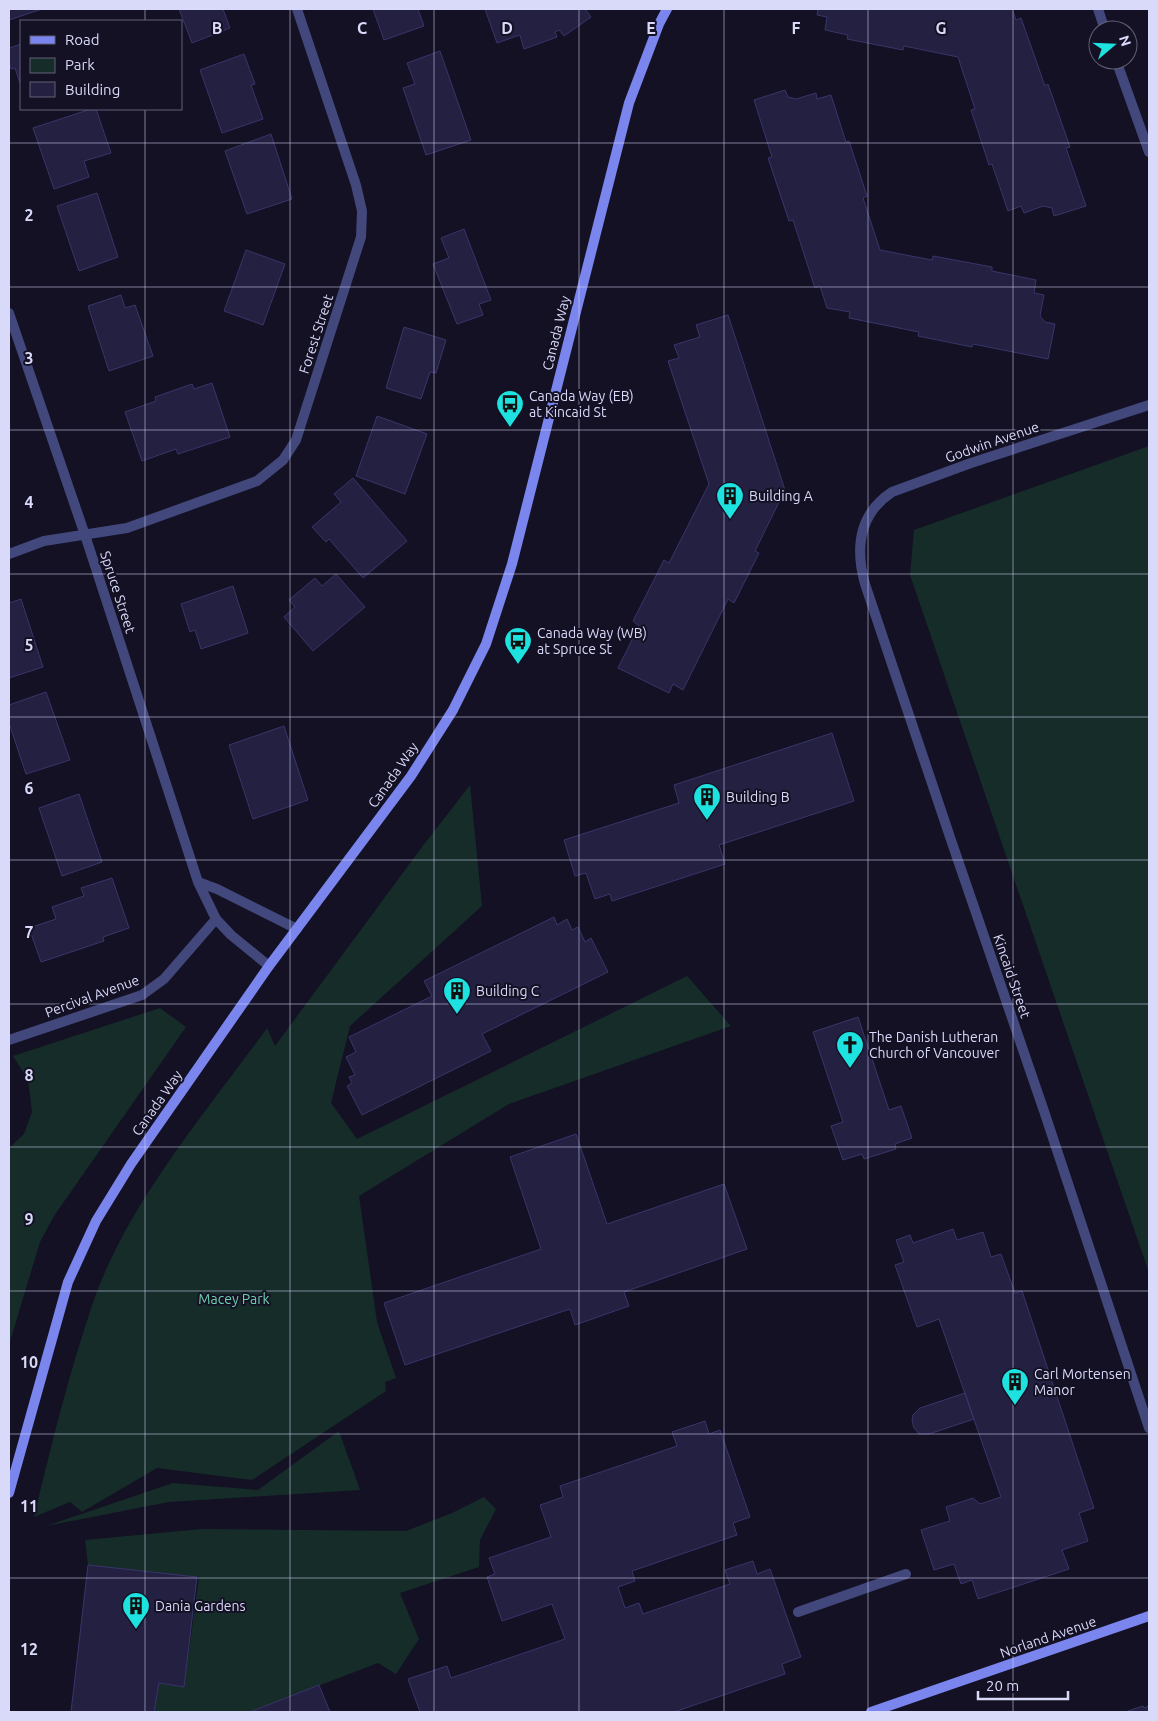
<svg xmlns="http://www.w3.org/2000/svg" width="1158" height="1721" viewBox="0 0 1158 1721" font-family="Ubuntu,sans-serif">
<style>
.green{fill:#152c29}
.building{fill:#232042;stroke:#39356b}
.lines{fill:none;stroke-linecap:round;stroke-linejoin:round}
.lane{stroke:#42477c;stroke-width:10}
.street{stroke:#42477c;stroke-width:10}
.secondary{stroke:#7b85ee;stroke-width:10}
.grid{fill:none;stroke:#d9d9fa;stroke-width:1;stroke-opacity:0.55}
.labels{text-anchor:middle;stroke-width:4;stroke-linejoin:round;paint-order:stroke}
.street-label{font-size:14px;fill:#d9d9fa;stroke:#131123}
.poi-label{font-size:14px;fill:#d9d9fa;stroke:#131123;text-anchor:start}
.park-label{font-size:14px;fill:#6dd1ad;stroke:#131123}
.grid-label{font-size:16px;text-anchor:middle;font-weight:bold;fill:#d9d9fa;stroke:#131123;stroke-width:4;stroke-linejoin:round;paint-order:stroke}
</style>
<rect width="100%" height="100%" fill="#131123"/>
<!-- green -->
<path class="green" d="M1149,446V1273L910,575L914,530Z
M470,785L482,906L350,1026L331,1103L357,1139L687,976L731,1026L509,1104L359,1196L377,1322L396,1378L385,1382L386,1391L252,1480L157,1468L82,1512L70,1502L34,1517C47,1463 60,1409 76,1356C86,1324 95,1293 109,1263C149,1178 212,1104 267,1028L275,1046L422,847Z
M160,1008L186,1027L54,1216L40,1242L9,1345V1148L24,1134L32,1112L28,1080L13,1056Z
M339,1431L360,1490L169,1502L46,1526L173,1483L258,1490Z
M484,1497L496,1509L480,1540L479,1567L400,1593L419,1639L396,1674L378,1663L250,1712H154L159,1683L184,1687L199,1577L88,1565L85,1540L201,1529L406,1531L452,1513Z"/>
<!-- building -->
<path class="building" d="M9,9H42L9,20Z
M179,9H223L230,28L192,43Z
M373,9H418L424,26L384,40Z
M485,9H585L591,17L564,36L559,30L555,32L557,37L524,49L520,35L497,43Z
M818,9H1012L1016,20L1021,18L1045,86L1048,84L1070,147L1066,148L1086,206L1054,216L1052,208L1043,206L1024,213L1021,206L1008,211L992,164L989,165L971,110L975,109L958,57L904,46L903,50L847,39L848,35L825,30L827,17L817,15Z
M21,44V86L15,68L11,69L9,62V48Z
M440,51L471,140L426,155L403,88L415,84L407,63Z
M244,54L255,84L251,85L263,119L222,133L200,70Z
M785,90L788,97L796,99L816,93L817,99L831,95L846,142L849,141L867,196L863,198L880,250L932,260L933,256L992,267V271L1036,280L1034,293L1044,295L1040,316L1045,322L1055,324L1048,359L973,344L972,347L918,336L919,332L849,318L850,312L827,308L820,286L815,288L793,220L789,221L768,158L772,157L754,100Z
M91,109H96L111,153L84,161L89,177L54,189L33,128Z
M271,134L292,199L247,214L225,151Z
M97,193L118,257L79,271L57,206Z
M464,229L491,300L479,304L483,315L457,324L433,264L449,258L441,238Z
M246,250L285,264L263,325L224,311Z
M121,295L125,308L135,305L153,356L109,371L88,306Z
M728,315L785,490L755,551L759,553L734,603L728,599L683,690L673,684L669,693L618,668L639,626L633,621L664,560L669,563L709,484L668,361L679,358L674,345L700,337L696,325Z
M404,327L446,340L436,373L430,372L421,399L386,388Z
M212,383L230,437L178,454L176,449L142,461L125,412L156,401L155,397L192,384L194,389Z
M377,416L427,434L405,494L356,476Z
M353,478L407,541L363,578L329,539L326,542L312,527L341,502L334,494Z
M336,574L365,607L313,651L284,617L295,607L289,600L315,578L322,586Z
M233,586L248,633L201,649L195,630L190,632L181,604Z
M21,599L43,667L9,678V603Z
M46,692L70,760L26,774L9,723V705Z
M284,726L308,800L253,819L229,745Z
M832,733L854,801L719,845L725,864L612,901L610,894L595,899L586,873L575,876L564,840L679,803L674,785Z
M79,794L102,862L62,876L39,808Z
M112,878L129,928L103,937L104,941L41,962L29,928L56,919L52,907L84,896L81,888Z
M554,917L557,925L567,919L572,930L578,927L585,942L591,938L608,972L482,1034L491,1051L362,1115L347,1086L352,1083L349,1077L355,1075L346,1057L356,1052L349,1037L432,996L424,981Z
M858,1017L889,1110L901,1106L912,1138L895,1144L896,1149L864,1159L862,1154L843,1160L831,1126L843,1122L813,1032Z
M576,1134L607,1224L724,1184L747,1249L624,1292L629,1306L575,1325L570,1309L405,1365L384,1303L541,1249L510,1157Z
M953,1229L957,1240L983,1232L991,1257L1001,1254L1015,1293L1022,1291L1094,1508L1079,1513L1088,1541L1062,1550L1069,1569L978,1599L972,1580L961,1584L954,1564L934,1570L921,1530L950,1521L946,1507L973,1498L980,1504L1001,1497L939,1319L917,1327L895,1265L904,1262L896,1240L910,1235L913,1243Z
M965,1393L974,1419L929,1434H919L914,1428L912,1421L913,1415L920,1408Z
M705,1421L709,1434L720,1430L750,1517L733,1523L737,1535L632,1571L635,1581L618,1587L625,1608L639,1603L643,1614L730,1584L725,1570L753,1561L757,1574L770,1569L801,1657L782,1664L785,1674L674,1712H420L408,1679L447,1666L451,1678L565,1639L552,1604L502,1621L487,1577L495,1574L489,1558L551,1537L540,1505L563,1497L560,1486L677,1446L672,1432Z
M88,1565L197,1577L184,1687L159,1683L154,1712H71Z
M319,1685L330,1712H250Z
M1143,1706L1144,1708L1149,1706V1712H1125Z"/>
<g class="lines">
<!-- lane -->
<path class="lane" d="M9,1040L142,995L164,979L216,919
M798,1612L906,1574"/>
<!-- street -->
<path class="street" d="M1098,9L1105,30
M1116,60L1149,152
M9,313L85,535L198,882L216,919L231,935L269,966
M1149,405L971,463L892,492C859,514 855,548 865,584L951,840L1045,1114L1149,1428
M9,554L44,541L127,528L257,481L283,460L296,440L361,237L362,211L356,185L297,9
M198,882L217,889L297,929"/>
<!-- secondary -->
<path class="secondary" d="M9,1493L68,1282L96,1221L131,1164L269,966L411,776L453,710L486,644L512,564L629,103L659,24L667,9
M871,1712L1149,1616"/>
</g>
<!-- grid -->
<path class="grid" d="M145,9V21M290,9V1712M434,9V1712M579,9V1712M724,9V1712M868,9V1712M1013,9V1712M145,109V1712M9,143H1149M9,287H1149M9,430H1149M9,574H1149M9,717H1149M9,860H1149M9,1004H1149M9,1147H1149M9,1291H1149M9,1434H1149M9,1578H1149"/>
<!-- icons -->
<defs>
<symbol id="bus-pin" viewBox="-11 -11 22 30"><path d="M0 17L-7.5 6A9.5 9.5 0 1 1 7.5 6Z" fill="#1de2e0" stroke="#131123"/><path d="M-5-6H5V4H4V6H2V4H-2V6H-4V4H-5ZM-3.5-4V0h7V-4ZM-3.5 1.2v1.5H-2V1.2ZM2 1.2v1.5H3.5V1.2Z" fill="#111"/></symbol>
<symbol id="building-pin" viewBox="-11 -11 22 30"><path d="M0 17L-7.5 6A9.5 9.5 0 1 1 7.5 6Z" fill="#1de2e0" stroke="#131123"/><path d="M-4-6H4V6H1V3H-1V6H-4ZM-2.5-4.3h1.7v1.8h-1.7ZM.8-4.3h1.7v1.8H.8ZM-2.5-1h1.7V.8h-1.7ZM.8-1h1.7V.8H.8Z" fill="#111"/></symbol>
<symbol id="church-pin" viewBox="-11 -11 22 30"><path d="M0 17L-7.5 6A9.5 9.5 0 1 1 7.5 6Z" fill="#1de2e0" stroke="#131123"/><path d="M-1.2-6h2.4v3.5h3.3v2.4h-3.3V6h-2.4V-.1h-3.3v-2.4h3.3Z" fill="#111"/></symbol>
</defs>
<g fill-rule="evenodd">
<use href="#bus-pin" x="494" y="388" width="32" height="43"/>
<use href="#building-pin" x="714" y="480" width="32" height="43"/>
<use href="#bus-pin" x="502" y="625" width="32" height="43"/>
<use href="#building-pin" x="691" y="781" width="32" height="43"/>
<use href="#building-pin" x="441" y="975" width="32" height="43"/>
<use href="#church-pin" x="834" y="1029" width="32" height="43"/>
<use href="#building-pin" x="999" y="1366" width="32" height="43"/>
<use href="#building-pin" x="120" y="1590" width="32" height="43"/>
</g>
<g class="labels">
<!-- street labels -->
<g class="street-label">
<text transform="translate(556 333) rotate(-76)" y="5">Canada Way</text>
<text transform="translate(316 334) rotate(-72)" y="5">Forest Street</text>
<text transform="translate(992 442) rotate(-19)" y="5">Godwin Avenue</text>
<text transform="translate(118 592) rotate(72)" y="5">Spruce Street</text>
<text transform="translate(393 775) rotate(-55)" y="5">Canada Way</text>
<text transform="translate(1012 976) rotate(71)" y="5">Kincaid Street</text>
<text transform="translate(92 996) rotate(-20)" y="5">Percival Avenue</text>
<text transform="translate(157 1103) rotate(-55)" y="5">Canada Way</text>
<text transform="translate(1048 1637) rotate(-19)" y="5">Norland Avenue</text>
</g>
<!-- poi labels -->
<g class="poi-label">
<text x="529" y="401">Canada Way (EB)<tspan x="529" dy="16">at Kincaid St</tspan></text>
<text x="749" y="501">Building A</text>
<text x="537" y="638">Canada Way (WB)<tspan x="537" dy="16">at Spruce St</tspan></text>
<text x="726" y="802">Building B</text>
<text x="476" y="996">Building C</text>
<text x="869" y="1042">The Danish Lutheran<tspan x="869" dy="16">Church of Vancouver</tspan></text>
<text x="1034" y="1379">Carl Mortensen<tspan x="1034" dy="16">Manor</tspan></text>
<text x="155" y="1611">Dania Gardens</text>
</g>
<!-- park labels -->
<g class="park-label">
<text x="234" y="1304">Macey Park</text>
</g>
</g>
<g class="grid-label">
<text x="217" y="34">B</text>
<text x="362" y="34">C</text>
<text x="507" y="34">D</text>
<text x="651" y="34">E</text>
<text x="796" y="34">F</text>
<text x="941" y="34">G</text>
<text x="29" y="221">2</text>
<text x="29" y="364">3</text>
<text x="29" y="508">4</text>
<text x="29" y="651">5</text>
<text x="29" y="794">6</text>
<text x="29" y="938">7</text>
<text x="29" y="1081">8</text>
<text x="29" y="1225">9</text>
<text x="29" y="1368">10</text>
<text x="29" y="1512">11</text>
<text x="29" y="1655">12</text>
</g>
<!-- border -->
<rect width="1158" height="1721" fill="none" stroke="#d9d9fa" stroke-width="20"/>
<!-- legend -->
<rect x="20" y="20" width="162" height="90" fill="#131123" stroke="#626179"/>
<rect x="30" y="36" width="25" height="8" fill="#7b85ee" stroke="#626179"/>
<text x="65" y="45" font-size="15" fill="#d9d9fa">Road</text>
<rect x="30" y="58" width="25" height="15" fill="#152c29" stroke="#626179"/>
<text x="65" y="70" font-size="15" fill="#d9d9fa">Park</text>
<rect x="30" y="82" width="25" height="15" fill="#232042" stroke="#626179"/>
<text x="65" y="95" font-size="15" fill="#d9d9fa">Building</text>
<!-- north arrow -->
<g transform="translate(1113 45) rotate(71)"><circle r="24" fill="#131123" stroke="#626179"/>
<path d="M0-4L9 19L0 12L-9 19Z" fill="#1de2e0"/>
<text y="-8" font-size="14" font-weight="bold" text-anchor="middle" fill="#d9d9fa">N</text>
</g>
<!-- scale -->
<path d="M978 1691v8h90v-8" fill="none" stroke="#d9d9fa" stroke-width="2.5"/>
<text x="986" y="1691" font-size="15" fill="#d9d9fa" stroke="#131123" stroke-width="4" paint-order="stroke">20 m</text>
</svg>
